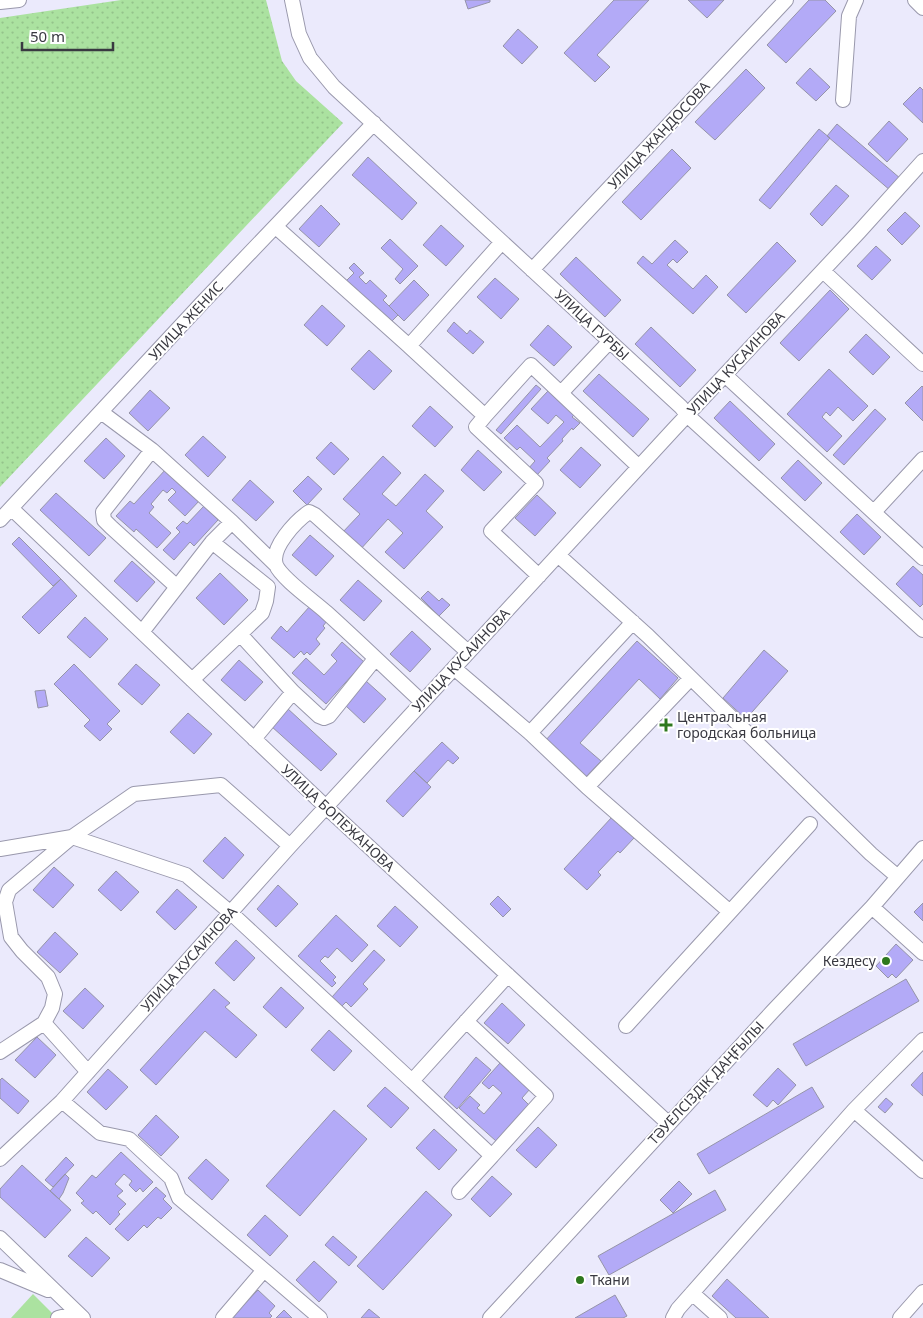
<svg xmlns="http://www.w3.org/2000/svg" width="923" height="1318" viewBox="0 0 923 1318" font-family="'Noto Sans',sans-serif">
<style>
.green{fill:url(#green-dots)}
.pitch{fill:#abe2a0}
.building{fill:#b3aaf7;stroke:#9594a8}
.lines{fill:none;stroke-linecap:round;stroke-linejoin:round}
.minor-casing{stroke:#9998ac;stroke-width:16}
.minor{stroke:#fff;stroke-width:14}
.poi-dot{fill:#2e781e;stroke:#fff;stroke-width:2}
.labels{text-anchor:middle;stroke-width:4;stroke-linejoin:round;paint-order:stroke}
.street-label{font-size:14px;fill:#393941;stroke:#fff}
.poi-label{font-size:14px;fill:#393941;stroke:#fff;text-anchor:start}
</style>
<defs>
<pattern id="green-dots" width="8" height="8" patternUnits="userSpaceOnUse" patternTransform="scale(1.25)"><rect width="8" height="8" fill="#abe2a0"/><path d="M2 2h.1M6 6h.1" fill="none" stroke="#94c38b" stroke-width="1.8" stroke-linecap="round"/></pattern>
</defs>
<rect width="100%" height="100%" fill="#ebeafc"/>
<!-- green -->
<path class="green" d="M121,0H266L282,61L296,81L343,123L0,487V18Z"/>
<!-- pitch -->
<path class="pitch" d="M33,1294L57,1318H11Z"/>
<!-- building -->
<path class="building" d="M465,0H490V2L468,9Z
M614,0H649L597,55L610,67L595,82L564,53Z
M688,0H724L707,18Z
M809,0H825L836,11L786,63L767,45Z
M518,29L538,47L522,64L503,46Z
M810,68L830,87L816,101L796,83Z
M746,69L765,88L715,140L695,122Z
M920,87L923,90V123L903,104Z
M889,121L908,139L887,162L868,144Z
M837,124L901,179L891,191L827,136Z
M819,129L830,138L770,209L759,200Z
M672,149L691,168L641,220L622,202Z
M368,157L417,203L402,220L352,175Z
M836,185L849,196L822,226L810,214Z
M321,205L340,224L319,247L299,229Z
M905,212L920,226L902,245L887,230Z
M441,225L464,246L446,266L423,245Z
M390,239L418,266L400,284L395,279L403,269L381,248Z
M675,240L688,252L677,263L673,259L667,265L693,289L706,275L718,287L693,314L637,263L643,256L652,264Z
M777,242L796,261L746,313L727,295Z
M876,246L891,260L872,280L857,266Z
M576,257L621,300L605,317L560,274Z
M354,263L364,273L359,277L366,284L370,280L387,296L383,300L398,315L389,324L345,282L354,273L349,268Z
M495,278L519,299L501,319L477,297Z
M414,280L429,295L404,321L389,306Z
M830,290L849,309L799,361L780,343Z
M322,305L345,326L327,346L304,325Z
M454,322L467,334L470,330L484,342L473,354L447,331Z
M548,325L572,347L554,366L530,345Z
M651,327L696,370L680,387L635,344Z
M866,334L890,357L873,375L849,352Z
M369,350L392,371L374,390L351,369Z
M829,369L868,406L853,421L838,407L830,416L826,412L822,417L842,436L827,452L787,414Z
M599,374L649,419L633,437L583,391Z
M536,385L541,389L501,434L496,430Z
M922,386L923,387V421L905,403Z
M150,390L170,408L148,431L129,413Z
M548,391L574,415L572,417L580,423L573,430L572,428L562,439L563,441L547,458L550,461L536,476L528,469L535,461L520,447L517,450L504,438L517,425L540,447L564,422L556,415L548,424L531,409Z
M730,401L775,444L759,461L714,418Z
M430,406L453,427L435,447L412,426Z
M875,409L886,419L844,465L833,455Z
M203,436L226,457L208,477L185,455Z
M106,438L125,456L104,479L84,461Z
M331,442L349,459L334,475L316,458Z
M581,447L601,465L580,488L560,470Z
M478,450L502,472L484,491L461,470Z
M383,456L401,473L382,494L396,506L425,474L444,491L426,511L443,527L404,569L385,552L403,533L388,519L359,551L341,534L360,514L343,499Z
M798,460L822,483L805,501L781,478Z
M166,469L200,500L185,516L168,500L176,492L172,488L167,493L163,490L151,504L154,507L149,513L171,533L157,548L136,529L134,532L116,516L130,501L134,504Z
M308,476L322,489L307,505L293,491Z
M250,480L274,502L256,521L232,500Z
M56,493L106,538L89,556L40,510Z
M537,495L556,513L535,536L515,518Z
M204,506L218,520L194,546L190,542L174,560L163,550L180,532L176,528L183,521L187,524Z
M857,514L881,537L864,555L840,532Z
M310,535L334,556L316,576L292,555Z
M19,537L61,579L53,586L12,544Z
M132,561L155,582L137,602L114,581Z
M913,566L923,575V604L920,607L896,584Z
M220,573L248,600L224,625L196,598Z
M61,579L77,596L39,634L22,617Z
M358,580L382,601L364,621L340,600Z
M428,591L439,601L442,598L450,605L439,616L421,598Z
M310,606L327,621L323,626L325,628L316,639L320,644L310,655L307,652L304,655L301,651L294,658L271,638L281,626L287,632Z
M85,617L108,639L90,658L67,637Z
M412,631L431,649L410,672L390,654Z
M637,641L678,678L660,699L639,679L580,743L601,761L584,779L544,742Z
M342,642L364,662L326,704L292,673L306,658L324,675L337,661L331,655Z
M764,650L788,671L746,719L723,698Z
M239,660L263,682L245,701L221,680Z
M74,664L120,711L107,724L112,729L100,741L84,726L90,720L54,684Z
M136,664L160,685L142,705L118,684Z
M366,681L386,699L364,723L345,705Z
M45,690L48,706L38,708L35,691Z
M287,708L337,754L321,771L271,726Z
M188,713L212,734L194,754L170,732Z
M442,742L459,758L453,764L448,760L427,783L414,771Z
M414,771L431,787L403,817L386,801Z
M612,817L634,838L620,853L618,851L598,872L601,875L587,890L564,869Z
M225,837L244,855L223,879L203,861Z
M54,867L74,885L53,908L33,890Z
M116,871L139,892L121,911L98,890Z
M278,885L298,904L276,927L257,909Z
M177,889L197,907L175,930L156,912Z
M498,896L511,909L503,917L490,904Z
M923,903V921L914,912Z
M395,906L418,927L400,947L377,926Z
M336,915L368,945L352,962L337,948L328,958L325,956L320,961L336,977L333,980L336,983L332,987L298,956Z
M55,932L78,954L60,973L37,952Z
M236,940L255,958L234,981L215,963Z
M896,944L913,960L896,978L892,974L888,978L876,966Z
M374,950L385,960L363,984L368,989L351,1007L346,1002L342,1006L332,997Z
M906,979L919,1001L806,1066L793,1044Z
M281,987L304,1008L286,1028L263,1007Z
M85,988L104,1006L83,1029L63,1011Z
M214,989L230,1003L225,1007L257,1035L236,1058L205,1031L156,1085L140,1070Z
M502,1003L525,1025L508,1044L484,1023Z
M329,1030L352,1051L334,1071L311,1050Z
M37,1037L56,1055L35,1078L15,1060Z
M476,1057L491,1070L457,1109L444,1097Z
M500,1063L530,1089L522,1098L529,1105L496,1141L459,1108L470,1096L480,1105L477,1108L484,1114L502,1093L493,1085L489,1089L482,1083Z
M778,1068L796,1085L778,1105L773,1100L767,1107L753,1095Z
M108,1069L128,1087L106,1110L87,1092Z
M923,1072V1096L911,1085Z
M2,1078L29,1101L18,1114L0,1098V1080Z
M385,1087L409,1108L391,1128L367,1106Z
M812,1087L824,1107L709,1174L697,1154Z
M886,1098L893,1104L885,1113L878,1107Z
M334,1110L367,1139L300,1216L266,1186Z
M156,1115L179,1137L161,1156L138,1135Z
M538,1127L557,1145L536,1168L516,1150Z
M434,1129L457,1150L439,1170L416,1148Z
M121,1152L153,1182L143,1192L140,1188L136,1192L129,1185L132,1181L124,1174L115,1184L123,1191L117,1196L126,1204L118,1212L120,1214L110,1225L96,1211L93,1214L81,1203L84,1201L76,1193L92,1175L96,1178Z
M66,1157L74,1165L53,1187L45,1180Z
M206,1159L229,1180L212,1200L188,1178Z
M22,1165L71,1210L45,1238L0,1197V1189Z
M65,1174L69,1178L63,1193L59,1199L50,1191Z
M492,1176L512,1194L490,1217L471,1199Z
M679,1181L692,1194L673,1213L660,1200Z
M156,1187L166,1196L163,1199L172,1208L161,1219L158,1217L147,1228L144,1225L128,1241L115,1229Z
M715,1190L726,1210L609,1275L598,1256Z
M426,1191L452,1215L383,1290L357,1266Z
M265,1215L288,1236L270,1256L247,1235Z
M333,1236L357,1257L349,1266L325,1245Z
M86,1237L110,1258L92,1277L68,1256Z
M314,1261L337,1282L319,1302L296,1280Z
M727,1279L769,1318H736L712,1296Z
M258,1290L275,1306L269,1313L272,1316L270,1318H231Z
M615,1295L627,1316L623,1318H575Z
M369,1309L380,1318H361Z
M284,1310L292,1318H276Z"/>
<g class="lines">
<defs>
<path id="minor" d="M292,0L299,34L310,58L334,87L681,407L687,415L923,630
M915,0L923,8
M0,2L19,0
M843,100L849,16L856,0
M276,227L409,346L502,242
M532,270L786,0
M823,271L923,364
M409,346L485,416L476,427L536,483L491,531L539,576
M725,375L923,558
M561,393L610,341
M101,412L152,450L103,512L104,520L111,527L177,587L142,632
M485,416L531,365L639,467
M152,450L232,522
M12,509L326,807L669,1124
M874,512L923,459
M0,520L202,303L374,123
M558,555L648,636L871,854L898,877
M177,587L212,542L232,522L276,565
M240,634L293,692L319,716L324,718L329,716L375,659
M454,668L530,733L587,787L691,678
M192,680L262,613L266,601L268,587L212,542
M422,702C390,672 359,642 327,613C315,602 281,578 276,565C270,548 296,521 309,512L315,515L468,652
M530,733L633,622
M254,739L293,692
M587,787L730,912L626,1026
M0,849L72,837L134,794L221,785L290,846
M872,907L923,953
M730,912L810,824
M466,1021L546,1096L492,1156
M44,1023L52,1008L55,994L48,977L22,951L11,937L5,902L9,890L72,837L186,875L231,913L412,1081L508,975
M0,1052L44,1023L88,1072
M412,1081L492,1156L459,1192
M62,1101L100,1133L129,1139L171,1178L179,1198L264,1270
M854,1110L923,1171
M0,1159L62,1101L290,846L674,429L859,232L923,161
M0,1238L83,1318
M0,1270L48,1290
M692,1293L720,1318
M58,1318L77,1313
M223,1318L264,1270L320,1318
M490,1318L773,1011L872,907L923,848
M673,1318L678,1309L854,1110L923,1040
M900,1318L923,1292"/>
</defs>
<!-- minor casing -->
<use href="#minor" class="minor-casing"/>
<!-- minor -->
<use href="#minor" class="minor"/>
</g>
<!-- markers -->
<g class="poi-dot">
<path d="M663.5 717.5h5v5h5v5h-5v5h-5v-5h-5v-5h5z"/>
<circle cx="886" cy="961" r="5"/>
<circle cx="580" cy="1280" r="5"/>
</g>
<g class="labels">
<!-- street labels -->
<g class="street-label">
<text transform="translate(659 135) rotate(-47)" y="5">УЛИЦА ЖАНДОСОВА</text>
<text transform="translate(186 321) rotate(-47)" y="5">УЛИЦА ЖЕНИС</text>
<text transform="translate(592 325) rotate(43)" y="5">УЛИЦА ГУРБЫ</text>
<text transform="translate(736 363) rotate(-47)" y="5">УЛИЦА КУСАИНОВА</text>
<text transform="translate(461 660) rotate(-47)" y="5">УЛИЦА КУСАИНОВА</text>
<text transform="translate(338 818) rotate(43)" y="5">УЛИЦА БОПЕЖАНОВА</text>
<text transform="translate(189 959) rotate(-48)" y="5">УЛИЦА КУСАИНОВА</text>
<text transform="translate(706 1083) rotate(-47)" y="5">ТӘУЕЛСІЗДІК ДАҢҒЫЛЫ</text>
</g>
<!-- poi labels -->
<g class="poi-label">
<text x="677" y="722">Центральная<tspan x="677" dy="16">городская больница</tspan></text>
<text x="876" y="966" text-anchor="end">Кездесу</text>
<text x="590" y="1285">Ткани</text>
</g>
</g>
<!-- scale -->
<path d="M22 42v8h91v-8" fill="none" stroke="#393941" stroke-width="2.5"/>
<text x="30" y="42" font-size="15" fill="#393941" stroke="#ffffff" stroke-width="4" paint-order="stroke">50 m</text>
</svg>
